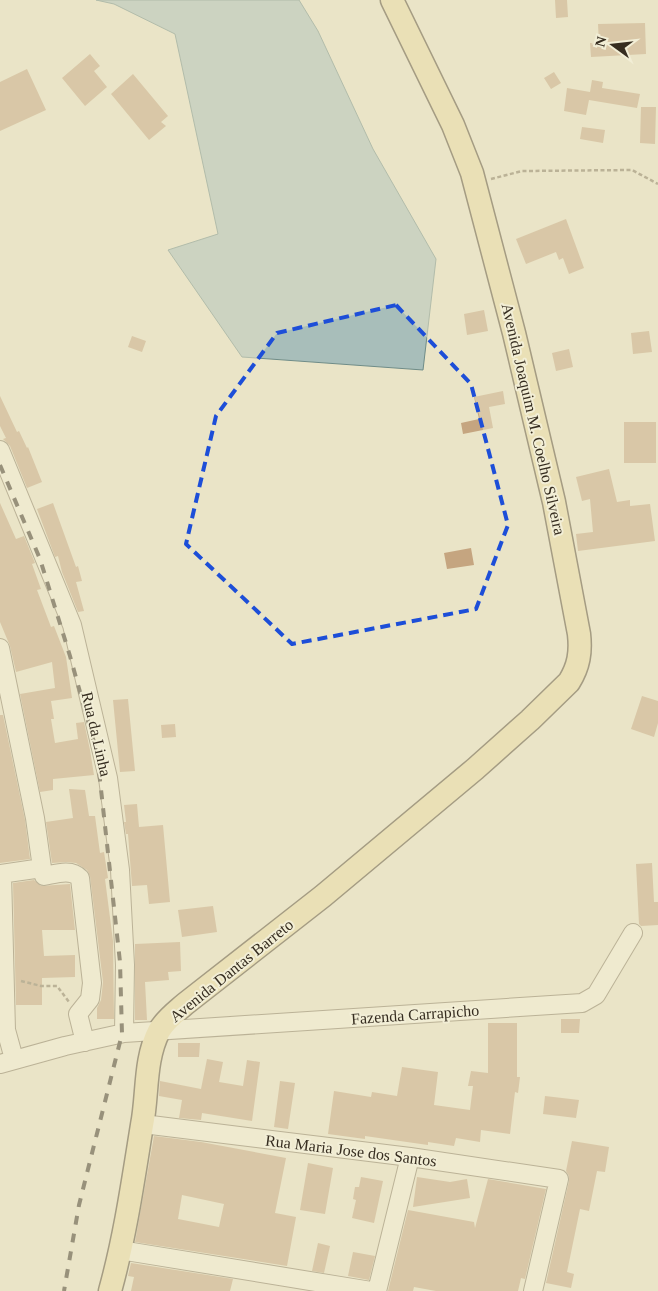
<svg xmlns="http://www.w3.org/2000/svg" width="658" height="1291" viewBox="0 0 658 1291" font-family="Georgia,serif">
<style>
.water{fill:#a8beba;stroke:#6f8c88}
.building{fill:#c5a580;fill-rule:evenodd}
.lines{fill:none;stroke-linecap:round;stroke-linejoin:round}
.minor-casing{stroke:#84775e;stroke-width:20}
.major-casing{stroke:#524531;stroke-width:25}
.path{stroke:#84775e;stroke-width:2.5;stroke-dasharray:4 2.5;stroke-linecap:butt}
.minor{stroke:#f6f1d9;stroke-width:18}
.major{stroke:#eadca2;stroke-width:22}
.rail{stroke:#362d20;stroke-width:4;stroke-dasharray:9 9;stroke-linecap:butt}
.marked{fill:none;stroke:#1d4ed8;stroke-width:4;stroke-dasharray:10 6;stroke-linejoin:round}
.labels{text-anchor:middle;stroke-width:4;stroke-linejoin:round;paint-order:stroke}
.street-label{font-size:16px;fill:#362d20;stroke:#f2eed6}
</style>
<rect width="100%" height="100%" fill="#eae4c7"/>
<!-- water -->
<path class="water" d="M96,0H299L318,31L373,149L436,259L423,370L242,357L168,250L218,234L175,34L114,4Z"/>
<!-- building -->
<path class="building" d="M555,0H567L568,17L556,18Z
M645,23L646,54L591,57L590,43H599L598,24Z
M90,54L100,66L94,71L107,87L85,106L62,78Z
M27,69L46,110L0,131V82Z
M554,72L561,83L551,89L544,78Z
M133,74L168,116L161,122L166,126L149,140L111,94Z
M592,80L603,82L602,88L640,94L637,108L589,100L586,115L564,111L567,88L590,92Z
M641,107H656L655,144L640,143Z
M582,127L605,130L603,143L580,139Z
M566,219L584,268L569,274L563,258L559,260L556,252L526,264L516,239Z
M484,310L488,331L467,335L464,314Z
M649,331L652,352L633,354L631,333Z
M132,336L146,341L142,352L128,347Z
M569,349L573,367L556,371L552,353Z
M503,391L505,404L489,407L493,428L463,434L461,423L479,419L474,397Z
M0,396L17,432L19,431L27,448L28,447L42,482L27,488L10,446L3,439L6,438L0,426Z
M624,422H656V463H624Z
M609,469L617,502L630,500V506L650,504L655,541L578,551L576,534L593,532L590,499L582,501L576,477Z
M0,503L16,539L24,536L35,563L32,564L41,589L37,590L51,627L54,626L66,657L72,698L51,701L54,719H51L55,743L78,739L76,723L84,722L90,750L94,775L53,779V790L40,792L20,694L55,688L52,662L16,672L10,646L0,622Z
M53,503L76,567L78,566L82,581L76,582L84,611L78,612L62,572L58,556L55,557L37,509Z
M471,548L474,565L447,569L444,553Z
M642,696L658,701V723L654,737L631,729Z
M128,699L135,771L120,772L113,700Z
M0,715H3L25,820L30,859L0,863Z
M175,724L176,737L162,738L161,725Z
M69,789L85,790L89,816H95L100,853L104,852L108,878L105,879L113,941L114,1019H97V1008L101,1000L103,982L90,876L87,870L76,863L67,862L52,863L46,822L73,818Z
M137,804L139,827L163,825L170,902L149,904L147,885L132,886L128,834H126L124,822H126L124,805Z
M652,863L654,902H658V925L641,926L639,924L636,864Z
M34,880L41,886L70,884L75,930H42L44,956L75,955V977L42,978V1005H16L13,883Z
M213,906L217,932L182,937L178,910Z
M180,942L181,971L168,972L169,980L145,982L147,1020H135V944Z
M561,1019H580L579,1033H561Z
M488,1023H517V1077H520L518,1093L515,1092L510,1134L481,1130L480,1142L456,1138L454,1146L428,1142V1145L365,1136V1139L328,1134L334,1091L371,1097L372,1092L397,1096L402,1067L438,1072L434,1105L470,1110L473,1086H468L471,1071L488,1073Z
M178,1043H200L199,1057H178Z
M207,1059L223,1062L219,1082L243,1086L247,1060L260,1062L252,1121L202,1113L201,1120L179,1118L182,1100L159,1096L160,1081L201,1089Z
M280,1081L295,1083L288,1129L274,1127Z
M545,1096L579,1100L576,1118L543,1114Z
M154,1136L201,1142L286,1158L275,1213L296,1217L287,1266L135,1242ZM182,1195L224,1204L219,1227L178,1219Z
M572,1141L609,1147L605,1172L597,1171L589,1211L580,1209L567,1272L574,1274L571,1288L546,1283L569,1181V1176L566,1171Z
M308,1163L333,1168L325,1214L300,1210Z
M361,1177L383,1181L374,1223L352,1218L356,1200L353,1199L355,1187H359Z
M417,1177L450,1182L467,1179L470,1198L413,1207Z
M488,1179L546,1189L525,1279L521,1278L518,1291H436L414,1287L413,1291H388L408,1210L474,1222L475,1228Z
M318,1243L330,1246L324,1273L312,1271Z
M353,1252L375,1256L369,1280L348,1276Z
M131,1263L233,1279L230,1291H131L134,1277L128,1276Z"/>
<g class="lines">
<defs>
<path id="minor" d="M0,450L72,625L108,778L120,870L125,965L124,1033
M0,648L35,818L42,868L0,874
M42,868L44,876C55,874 71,868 80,878L92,983L90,999L78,1014L85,1042
M2,874L6,1030L14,1059
M0,1064L65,1046L124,1033L582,1003L596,995L633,933
M143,1124L410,1157L559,1179L533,1291
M120,1250L371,1291
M377,1291L410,1157"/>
<path id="major" d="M110,1291C125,1237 133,1181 142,1125C148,1095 144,1060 159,1031C165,1020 176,1012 185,1004L323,896L475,769L530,720L569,682C579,666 581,652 579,634L554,502L514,333L472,173L453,125L392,0"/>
</defs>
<!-- minor casing -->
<use href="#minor" class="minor-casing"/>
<!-- major casing -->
<use href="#major" class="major-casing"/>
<!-- path -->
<path class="path" d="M491,179L522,171L632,170L658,184
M21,981L41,986H57L69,1002"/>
<!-- minor -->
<use href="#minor" class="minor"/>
<!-- major -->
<use href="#major" class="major"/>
<!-- rail -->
<path class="rail" d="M0,465L40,559L70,656L97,753L120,962L122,1034L79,1205L64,1291"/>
</g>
<!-- marked area -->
<path d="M0 0H658V1291H0ZM396,305L471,384L508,525L476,609L292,644L186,544L216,416L277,333Z" fill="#eae4c7" fill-opacity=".55" fill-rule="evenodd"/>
<path class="marked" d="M396,305L471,384L508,525L476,609L292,644L186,544L216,416L277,333Z"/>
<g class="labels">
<!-- street labels -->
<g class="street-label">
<text transform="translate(534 419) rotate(77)" y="6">Avenida Joaquim M. Coelho Silveira</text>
<text transform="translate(97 734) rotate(77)" y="6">Rua da Linha</text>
<text transform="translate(231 970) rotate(-39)" y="6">Avenida Dantas Barreto</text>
<text transform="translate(415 1014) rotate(-4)" y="6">Fazenda Carrapicho</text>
<text transform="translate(351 1150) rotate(7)" y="6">Rua Maria Jose dos Santos</text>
</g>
</g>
<!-- north arrow -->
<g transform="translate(613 45) rotate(285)" stroke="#f2eed6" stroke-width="4" paint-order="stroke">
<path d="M0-4L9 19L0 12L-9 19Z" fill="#362d20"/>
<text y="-8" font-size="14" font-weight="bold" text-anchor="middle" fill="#362d20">N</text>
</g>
</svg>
